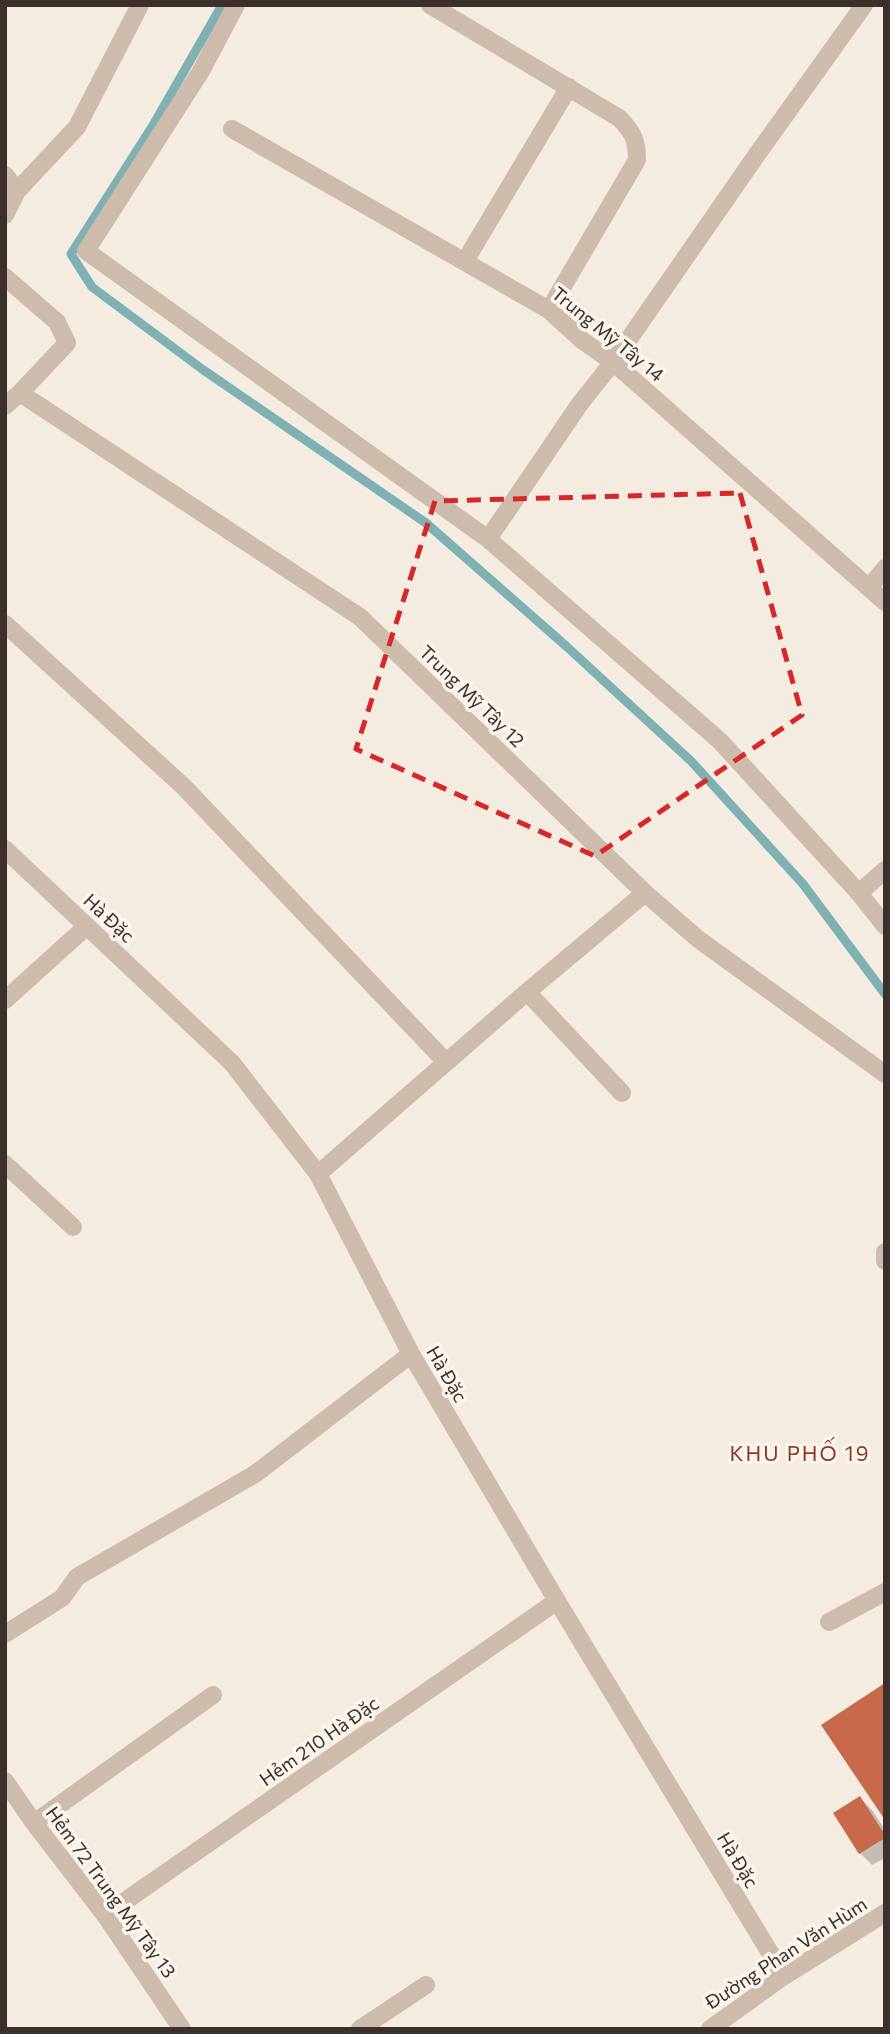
<svg xmlns="http://www.w3.org/2000/svg" width="890" height="2034" viewBox="0 0 890 2034" font-family="Commissioner,sans-serif">
<style>
.shadow{fill:#0003}
.lines{fill:none;stroke-linecap:round;stroke-linejoin:round}
.stream{stroke:#7fb0b2;stroke-width:9}
.building{fill:#c8694b}
.minor{stroke:#cdbbac;stroke-width:18}
.marked{fill:none;stroke:#d62828;stroke-width:5;stroke-dasharray:14 9;stroke-linejoin:round}
.labels{text-anchor:middle;stroke-width:7;stroke-linejoin:round;paint-order:stroke}
.street-label{font-size:19px;fill:#3b302b;stroke:#fbf5ee}
.neighbourhood-label{font-size:21px;letter-spacing:2px;fill:#8c3b22;stroke:#fbf5ee}
</style>
<rect width="100%" height="100%" fill="#f4ebe1"/>
<!-- shadow -->
<path class="shadow" d="M860,1798L872,1810L885,1830V1858L872,1865L860,1853Z"/>
<g class="lines">
<!-- stream -->
<path class="stream" d="M222,5L152,127L71,254L92,287L202,369L426,523L566,646L691,761L803,884L885,994"/>
</g>
<!-- building -->
<path class="building" d="M885,1683V1820L821,1725Z
M860,1796L885,1835V1838L859,1854L833,1813Z"/>
<g class="lines">
<!-- minor -->
<path class="minor" d="M236,5L201,71L86,251L488,539L720,741L859,893L885,870
M430,5L619,118C633,132 637,140 637,160L549,310
M232,129L549,310L583,341L613,362L885,602
M5,175L17,191
M5,215L17,191L77,127L140,5
M465,261L569,87
M5,277L57,322L67,343L20,393
M5,406L20,393L360,617L645,893L698,939L885,1074
M488,539L579,405L613,362L758,153L864,5
M869,588L885,568
M5,624L183,786L446,1062
M5,849L232,1063L318,1174L411,1354L557,1601L784,1976
M859,893L885,926
M527,992L622,1093
M5,1000L87,926
M5,1164L73,1227
M318,1174L527,992L645,893
M885,1252V1261
M829,1622L885,1592
M5,1634L62,1598L77,1577L255,1474L411,1354
M5,1781L34,1823L105,1915L182,2029
M34,1823L213,1695
M105,1915L557,1601
M360,2029L426,1985
M710,2029L784,1976L885,1913"/>
</g>
<!-- marked area -->
<path class="marked" d="M740,493L802,715L595,856L356,749L435,501Z"/>
<g class="labels">
<!-- street labels -->
<g class="street-label">
<text transform="translate(608 334) rotate(39)" y="7">Trung Mỹ Tây 14</text>
<text transform="translate(472 696) rotate(44)" y="7">Trung Mỹ Tây 12</text>
<text transform="translate(109 918) rotate(43)" y="7">Hà Đặc</text>
<text transform="translate(447 1374) rotate(60)" y="7">Hà Đặc</text>
<text transform="translate(319 1741) rotate(-35)" y="7">Hẻm 210 Hà Đặc</text>
<text transform="translate(738 1860) rotate(59)" y="7">Hà Đặc</text>
<text transform="translate(111 1892) rotate(54)" y="7">Hẻm 72 Trung Mỹ Tây 13</text>
<text transform="translate(786 1953) rotate(-33)" y="7">Đường Phan Văn Hùm</text>
</g>
<!-- neighbourhood labels -->
<g class="neighbourhood-label">
<text x="800" y="1461">KHU PHỐ 19</text>
</g>
</g>
<!-- border -->
<rect width="890" height="2034" fill="none" stroke="#3b302b" stroke-width="14"/>
</svg>
